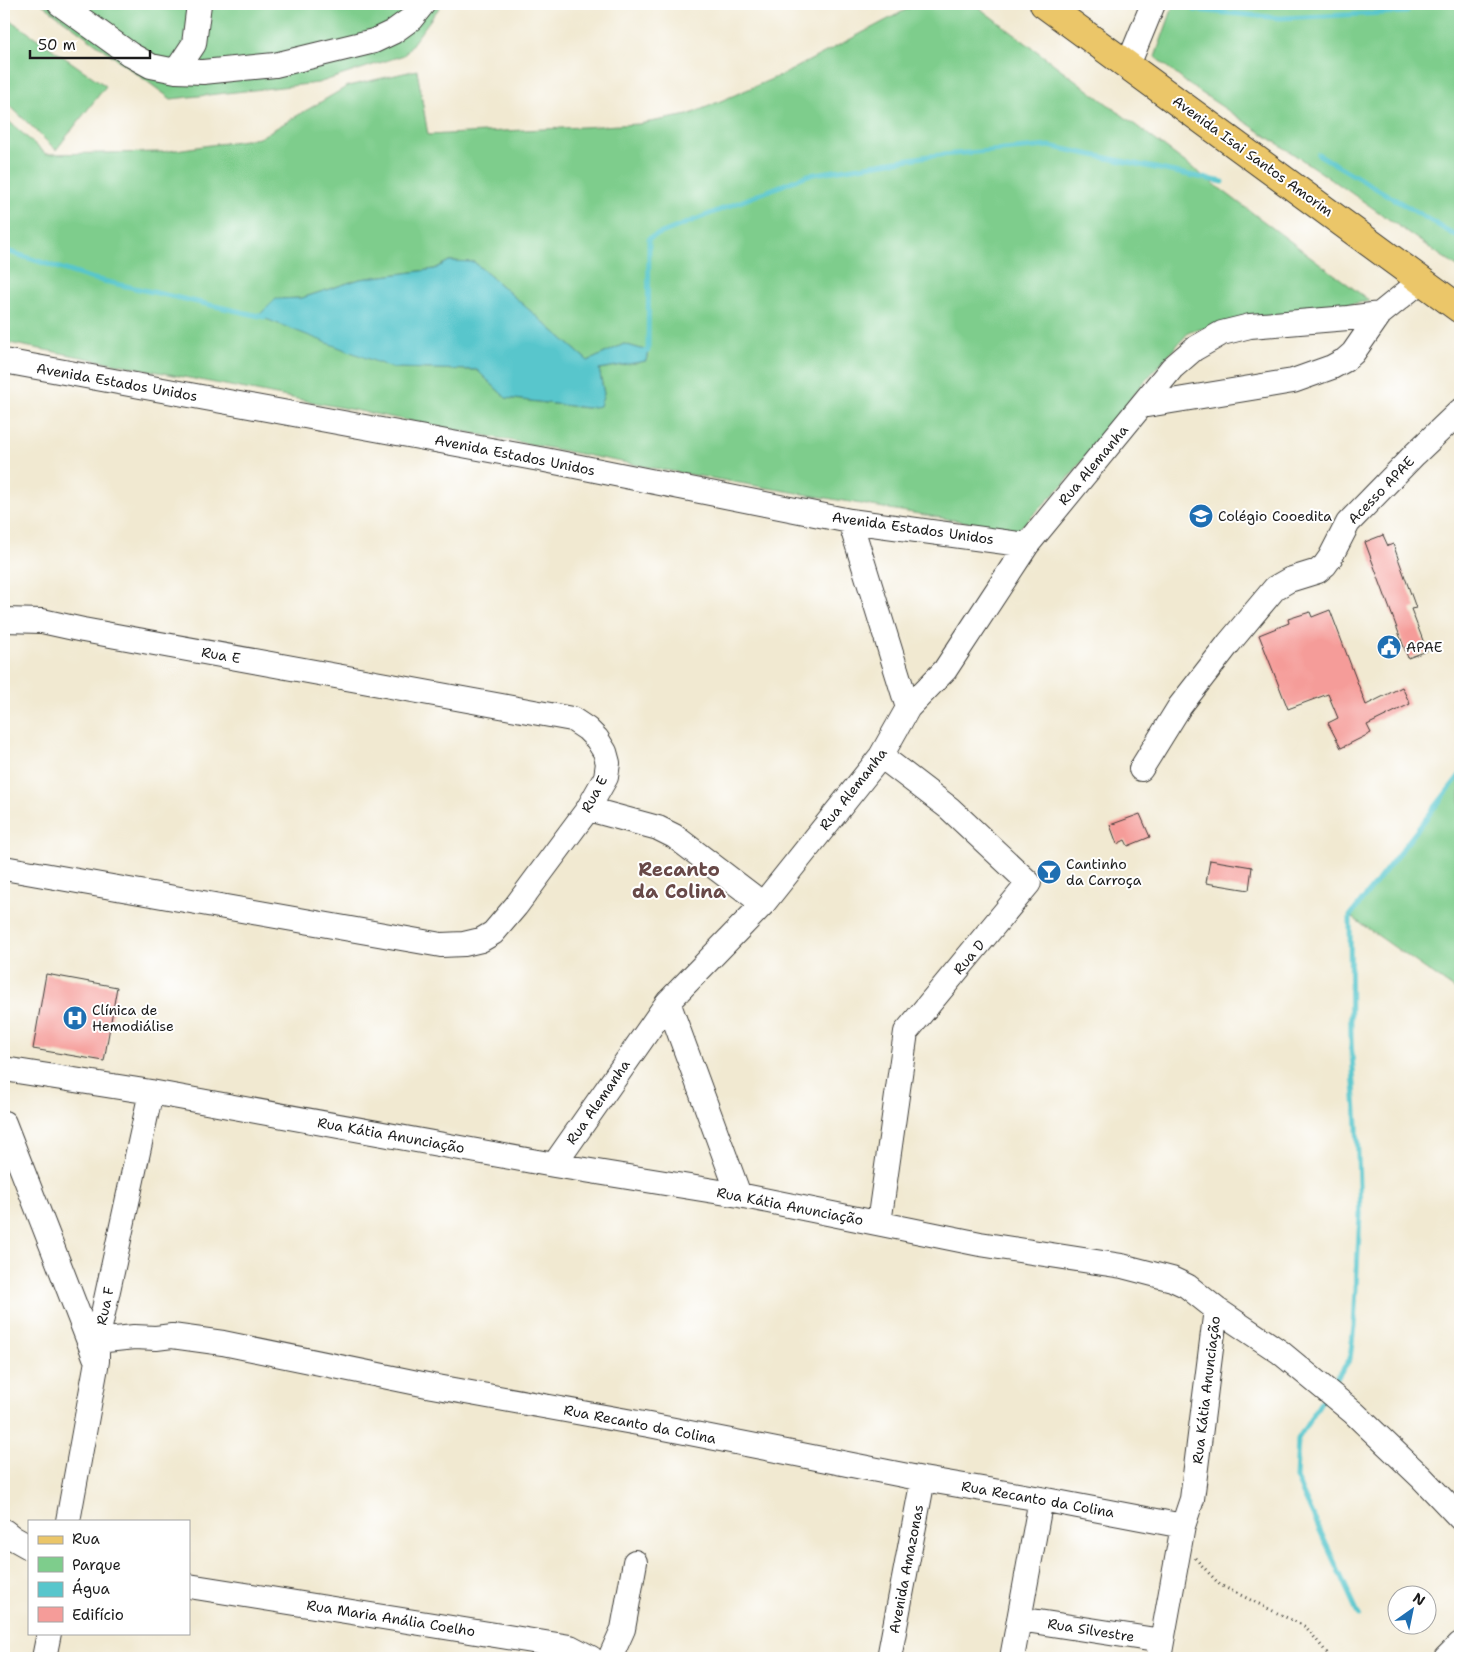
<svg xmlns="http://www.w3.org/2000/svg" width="1464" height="1662" viewBox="0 0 1464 1662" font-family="'Shantell Sans',sans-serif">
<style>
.green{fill:#7ecd8c;stroke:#4d7454;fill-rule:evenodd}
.water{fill:#58c6cc;stroke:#3a7174}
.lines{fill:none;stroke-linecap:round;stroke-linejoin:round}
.stream{stroke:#58c6cc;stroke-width:5}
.building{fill:#f59c99}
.minor-casing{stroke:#3c3b37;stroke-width:26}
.major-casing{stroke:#3c3b37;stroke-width:30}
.path{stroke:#3c3b37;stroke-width:3;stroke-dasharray:1 4;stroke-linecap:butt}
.minor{stroke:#fff;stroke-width:24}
.major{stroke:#ebc669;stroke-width:28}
.labels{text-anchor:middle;stroke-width:4;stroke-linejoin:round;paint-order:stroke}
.street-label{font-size:14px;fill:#1c1c1c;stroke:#fff}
.poi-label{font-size:14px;fill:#1c1c1c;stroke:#fff;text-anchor:start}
.district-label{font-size:19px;font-weight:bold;fill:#684948;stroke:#fff}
</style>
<rect width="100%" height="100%" fill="#fff"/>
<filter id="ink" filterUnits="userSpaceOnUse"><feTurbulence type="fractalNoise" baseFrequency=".02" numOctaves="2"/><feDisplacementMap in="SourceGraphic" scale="10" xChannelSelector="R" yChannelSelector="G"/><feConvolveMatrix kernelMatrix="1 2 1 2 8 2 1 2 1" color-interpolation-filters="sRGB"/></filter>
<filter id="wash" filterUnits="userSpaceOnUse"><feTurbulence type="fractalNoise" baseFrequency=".0096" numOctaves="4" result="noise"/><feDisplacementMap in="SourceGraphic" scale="20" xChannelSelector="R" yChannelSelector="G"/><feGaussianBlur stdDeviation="1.12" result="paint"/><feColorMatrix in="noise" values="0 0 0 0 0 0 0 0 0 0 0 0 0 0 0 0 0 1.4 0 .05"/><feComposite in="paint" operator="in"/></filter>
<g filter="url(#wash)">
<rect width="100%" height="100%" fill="#f1e9d1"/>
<!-- green -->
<path class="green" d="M42,4H442L404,55L318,83L171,99Z
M917,4H974L1370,301L1190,331L1144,382L1064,484L1017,531L647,467L4,342V117L46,154L162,152L259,138L348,86L417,70L428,135L639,124L688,115L786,73ZM449,261L474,262L588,361L624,344L648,351L646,361L599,369L604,394L587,408L506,398L477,370L392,368L276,299L302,298L360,279L435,269Z
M1174,4H1460V269L1337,183L1188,84L1155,57Z
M4,16L106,86L56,150L4,100Z
M1460,775V993L1350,916Z"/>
<!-- water -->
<path class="water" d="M449,261L474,262L588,361L624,344L648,351L646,361L599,369L604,394L600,406L587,408L506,398L477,370L392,368L258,316L276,299L302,298L360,279L435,269Z"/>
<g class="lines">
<!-- stream -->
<path class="stream" d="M1195,10L1280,18L1407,12
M1318,154L1460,238
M4,250L90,278L264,317
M643,352L648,351L649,238L808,175L929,156L1049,146L1223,182
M1331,1386L1350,1359L1354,1326L1360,1214L1357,1126L1351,1041L1350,916L1460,775
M1324,1397L1298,1439L1296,1478L1359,1616"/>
</g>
<g id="blocks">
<!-- building -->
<path class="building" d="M1383,535L1388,546L1393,544L1416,608L1411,609L1427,651L1408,658L1365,542Z
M1330,610L1366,705L1402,687L1410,704L1367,725L1371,733L1341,748L1328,723L1338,718L1328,694L1288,709L1259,635L1289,623L1288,619L1310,612L1312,617Z
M1140,814L1150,837L1128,846L1125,840L1117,844L1110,825Z
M1210,860L1252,867L1249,890L1206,883Z
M46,974L117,987L104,1061L33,1049Z"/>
</g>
</g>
<g filter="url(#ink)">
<use href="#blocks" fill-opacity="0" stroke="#3c3b37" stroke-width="1"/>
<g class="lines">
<defs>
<path id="minor" d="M60,4L131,55L151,66L176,71L203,72L275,65L374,41L393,32L411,19L423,4
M1128,65L1153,4
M176,71L194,44L199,4
M4,361L545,460L850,521L1027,545
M1141,406L1293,381L1332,367L1345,360L1353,353L1380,314L1422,280
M850,521L908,708
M4,620L42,621L83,630L572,719L587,729L597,739L605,752L608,763L606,777L588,809L516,906L493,933L481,940L464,944L441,945L4,868
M1141,769L1180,706L1229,643L1275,588L1289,580L1318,571L1325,565L1330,558L1348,523L1415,454L1460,411
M588,809L658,828L674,836L763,904
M668,1002L739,1195
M4,1069L151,1092L554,1165L739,1195L980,1244L1122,1266L1172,1279L1187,1286L1216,1309L1280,1352L1354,1413L1421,1477L1460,1518
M4,1123L95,1357
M554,1165L668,1002L763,904L881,756L908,708L945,670L1027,545L1172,368L1194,349L1222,333L1250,326L1348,318L1380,314
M879,1223L906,1032L1029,883L949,808L881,756
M97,1341L134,1337L156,1338L172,1336L223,1343L432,1386L649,1425L923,1479L1041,1499L1183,1526
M68,1521L97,1361V1341L151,1092
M4,1531L13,1538L29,1547
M189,1586L570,1647L591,1658
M1019,1619L1162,1641
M44,1658L49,1633
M610,1658L623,1629L635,1562
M889,1658L923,1479
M1012,1658L1041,1499
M1159,1658L1183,1526L1192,1499L1216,1309
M1446,1658L1460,1644"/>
<path id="major" d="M1044,4L1460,309"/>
</defs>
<!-- minor casing -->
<use href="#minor" class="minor-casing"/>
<!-- major casing -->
<use href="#major" class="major-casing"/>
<!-- path -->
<path class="path" d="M1195,1558L1220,1585L1306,1627L1331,1658"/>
<!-- minor -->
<use href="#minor" class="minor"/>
<!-- major -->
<use href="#major" class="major"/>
</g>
</g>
<!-- icons -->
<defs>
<symbol id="school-disc" viewBox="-11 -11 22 22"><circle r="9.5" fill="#1f6fb2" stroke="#fff"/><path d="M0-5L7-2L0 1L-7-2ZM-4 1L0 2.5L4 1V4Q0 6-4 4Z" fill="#fff"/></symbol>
<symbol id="civic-disc" viewBox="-11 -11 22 22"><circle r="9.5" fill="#1f6fb2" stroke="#fff"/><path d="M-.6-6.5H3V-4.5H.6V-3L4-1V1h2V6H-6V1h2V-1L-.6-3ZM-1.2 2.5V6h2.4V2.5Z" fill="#fff"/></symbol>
<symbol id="bar-disc" viewBox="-11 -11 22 22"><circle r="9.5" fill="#1f6fb2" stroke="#fff"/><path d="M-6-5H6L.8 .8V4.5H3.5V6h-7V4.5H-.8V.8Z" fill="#fff"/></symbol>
<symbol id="hospital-disc" viewBox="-11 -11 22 22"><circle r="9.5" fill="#1f6fb2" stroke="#fff"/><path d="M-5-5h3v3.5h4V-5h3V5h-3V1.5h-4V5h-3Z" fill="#fff"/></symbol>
</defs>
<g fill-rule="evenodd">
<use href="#school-disc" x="1187" y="502" width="28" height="28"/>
<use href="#civic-disc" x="1375" y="633" width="28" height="28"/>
<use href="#bar-disc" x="1035" y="858" width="28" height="28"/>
<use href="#hospital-disc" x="61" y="1004" width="28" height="28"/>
</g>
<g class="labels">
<!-- street labels -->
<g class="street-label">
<text transform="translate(1253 156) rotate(36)" y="5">Avenida Isai Santos Amorim</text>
<text transform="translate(117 382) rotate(10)" y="5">Avenida Estados Unidos</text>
<text transform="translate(515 455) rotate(11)" y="5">Avenida Estados Unidos</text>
<text transform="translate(1093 465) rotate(-50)" y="5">Rua Alemanha</text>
<text transform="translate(1381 490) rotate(-46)" y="5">Acesso APAE</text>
<text transform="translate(913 528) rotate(8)" y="5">Avenida Estados Unidos</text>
<text transform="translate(221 655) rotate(10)" y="5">Rua E</text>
<text transform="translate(853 789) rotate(-52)" y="5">Rua Alemanha</text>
<text transform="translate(594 794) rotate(-62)" y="5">Rua E</text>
<text transform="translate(969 957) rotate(-50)" y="5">Rua D</text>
<text transform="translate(598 1102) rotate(-55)" y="5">Rua Alemanha</text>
<text transform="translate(391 1135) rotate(10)" y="5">Rua Kátia Anunciação</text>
<text transform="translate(790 1206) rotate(11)" y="5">Rua Kátia Anunciação</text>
<text transform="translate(105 1306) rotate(-78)" y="5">Rua F</text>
<text transform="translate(1206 1390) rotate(-83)" y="5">Rua Kátia Anunciação</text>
<text transform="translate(640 1424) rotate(11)" y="5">Rua Recanto da Colina</text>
<text transform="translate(1038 1499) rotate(10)" y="5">Rua Recanto da Colina</text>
<text transform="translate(906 1569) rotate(-79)" y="5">Avenida Amazonas</text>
<text transform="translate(391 1618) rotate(9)" y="5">Rua Maria Anália Coelho</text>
<text transform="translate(1091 1630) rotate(9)" y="5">Rua Silvestre</text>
</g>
<!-- poi labels -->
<g class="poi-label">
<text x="1218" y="521">Colégio Cooedita</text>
<text x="1406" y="652">APAE</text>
<text x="1066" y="869">Cantinho<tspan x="1066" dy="16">da Carroça</tspan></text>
<text x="92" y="1015">Clínica de<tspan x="92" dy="16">Hemodiálise</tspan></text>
</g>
<!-- district labels -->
<g class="district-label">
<text x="679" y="876">Recanto<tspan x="679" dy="22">da Colina</tspan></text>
</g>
</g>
<!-- margin -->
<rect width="1464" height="1662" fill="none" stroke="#fff" stroke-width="20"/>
<!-- legend -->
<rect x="28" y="1520" width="162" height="115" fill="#ffffff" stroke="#a4a4a4"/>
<rect x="38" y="1536" width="25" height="8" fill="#ebc669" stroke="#a4a4a4"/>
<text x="72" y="1544" font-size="15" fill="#1c1c1c">Rua</text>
<rect x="38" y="1557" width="25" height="15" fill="#7ecd8c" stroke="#a4a4a4"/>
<text x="72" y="1570" font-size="15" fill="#1c1c1c">Parque</text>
<rect x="38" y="1582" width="25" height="15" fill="#58c6cc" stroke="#a4a4a4"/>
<text x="72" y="1594" font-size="15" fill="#1c1c1c">Água</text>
<rect x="38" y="1607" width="25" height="15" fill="#f59c99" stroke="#a4a4a4"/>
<text x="72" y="1620" font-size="15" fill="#1c1c1c">Edifício</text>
<!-- north arrow -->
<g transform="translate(1412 1610) rotate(33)"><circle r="24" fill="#ffffff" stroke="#a4a4a4"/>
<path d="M0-4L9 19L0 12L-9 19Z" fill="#1f6fb2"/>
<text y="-8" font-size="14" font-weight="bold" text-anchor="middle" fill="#1c1c1c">N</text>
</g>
<!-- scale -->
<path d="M30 50v8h120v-8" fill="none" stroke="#1c1c1c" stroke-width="2.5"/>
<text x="38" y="50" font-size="15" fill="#1c1c1c" stroke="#ffffff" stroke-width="4" paint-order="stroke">50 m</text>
</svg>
